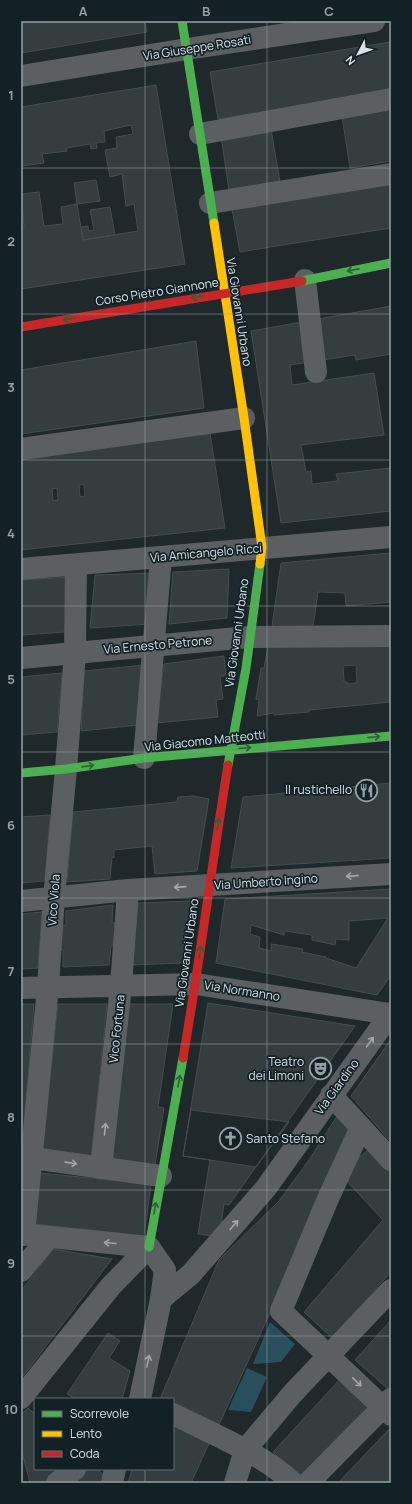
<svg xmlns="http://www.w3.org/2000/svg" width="412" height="1504" viewBox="0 0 412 1504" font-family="Manrope,sans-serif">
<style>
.green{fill:#284f5b}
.building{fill:#353d3e;stroke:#454d4e;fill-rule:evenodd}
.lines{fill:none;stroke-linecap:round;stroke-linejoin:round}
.street{stroke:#5b5f61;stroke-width:22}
.fast{stroke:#4caf50;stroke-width:9}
.slow{stroke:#ffc107;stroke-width:9}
.jam{stroke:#c62828;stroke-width:9}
.oneway{stroke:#2c6139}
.oneway2{stroke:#a0a7aa}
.grid{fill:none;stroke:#97a1a4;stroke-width:1;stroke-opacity:0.55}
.labels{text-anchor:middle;stroke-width:3.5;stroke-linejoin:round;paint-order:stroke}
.street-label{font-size:12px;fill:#d8e2e5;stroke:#112126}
.poi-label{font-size:12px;fill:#d8e2e5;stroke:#112126;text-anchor:end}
.neatline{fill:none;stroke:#97a1a4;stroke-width:1.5}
.grid-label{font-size:13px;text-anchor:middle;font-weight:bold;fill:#97a1a4}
</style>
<rect width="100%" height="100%" fill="#1f282b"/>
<!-- green -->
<path class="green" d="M270,1322L295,1344L281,1362L253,1364Z
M247,1368L267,1377L251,1412L228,1410Z"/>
<!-- building -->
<path class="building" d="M21,21H145L147,32L21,53Z
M390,42L391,91L218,119L210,72Z
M156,85L185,264L21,289V228L24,227L21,194L39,192L44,226L63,224L61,207L77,204L83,240L138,231L134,204L126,206L122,174L110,177L105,150L117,148L116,137L133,134L131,125L104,131L105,142L96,143L97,148L91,149L90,144L66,148L67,151L42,154L44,163L22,166L21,107Z
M391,108V161L350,168L342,116Z
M271,129L280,182L229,190L221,136Z
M96,180L100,201L77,204L74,183Z
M391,182V228L289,244L240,252L232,209Z
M110,207L115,235L83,240L81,227L88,226L89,231L94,230L90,210Z
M391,306V354L356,360L355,355L290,365L292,385L374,373L384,435L301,445L306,472L311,471L312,484L338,481L336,474L391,468V511L281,523L251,331Z
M196,341L204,408L21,434V370Z
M210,433L225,528L21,550V460ZM84,484L85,496L80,497L79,485ZM57,488L58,500L53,501L52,489Z
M391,553V602L346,606L345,593L318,592L312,635L271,633L281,563Z
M229,569L227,618L169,624L173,572Z
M153,573L149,624L90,628L95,575Z
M69,577L66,632L21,635V580Z
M269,641H391V702L309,710V712L274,715L273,713L257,716L259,700L256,699L261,668H264ZM356,665L357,683L348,684L347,682H344L343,666Z
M224,656L226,676H220L223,699L216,700L218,717L156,723L164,664Z
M145,665L139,725L81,731L84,671Z
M62,673L57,732L21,735V677Z
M391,783V858L231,868L243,797Z
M193,796L209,799L197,871L155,874L152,846L114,850V858L112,857L110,879L67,882L73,812L177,802L178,797Z
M50,815L45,881L21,883V817Z
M391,889V975L377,995L216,963L225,899ZM388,918L356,968L326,958V957L302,952L303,949L271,944V951L259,948L260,937L250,934L251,925L284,935V931L312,935V940L335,945L336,939L349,940V921Z
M192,901L182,963L132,965L138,903Z
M113,905L112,923H118L116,945L111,946L109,965L63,967V950H58L61,926L66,925V911Z
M42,912L38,968L21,969V914Z
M208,1003L355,1026L229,1205L224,1204L220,1233L213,1236L198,1234L210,1160L183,1156Z
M21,1004H34L21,1161Z
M58,1004H107L91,1159L42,1153Z
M129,1004H173L158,1107L164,1108L155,1165L112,1160Z
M391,1039V1138L389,1140L351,1096Z
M191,1110L289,1122L256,1167L183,1156Z
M337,1116L353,1131L218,1427L173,1405V1399H160L219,1260L279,1201L309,1160Z
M370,1148L391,1172V1272L332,1338L304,1312L383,1220L344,1178L355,1161Z
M40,1173L151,1184L144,1236L35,1224Z
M53,1249L112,1259L21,1379V1291Z
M391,1320V1386L388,1389L355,1360Z
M108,1333L120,1341L109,1358L130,1371L122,1399H76L67,1394Z
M342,1377L371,1405L300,1478L273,1452Z
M28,1408L35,1414V1469H61L43,1483H30L21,1448V1415Z
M173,1420L211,1439L191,1483H128L132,1469H173Z
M390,1428L391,1483H338Z
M89,1469H97L108,1479L107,1483H72Z"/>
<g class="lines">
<!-- street -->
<path class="street" d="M21,76L187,49L374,21
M200,134L391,99
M210,203L391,174
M305,280L316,372
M21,449L244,418
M21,569L391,537
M21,658L249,637L391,636
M144,758L161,557
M21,901L128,890L391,874
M21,988L196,984L390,1014
M331,1095L391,1160
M361,1127L327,1201L281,1311L391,1415
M32,1158L161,1176
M101,1168L121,986L128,890
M21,1234L149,1247
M24,1235L48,987L54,897L66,769L75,653L76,565
M149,1247L165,1270L161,1299
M21,1271L49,1237
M21,1398L111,1286L149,1247
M140,1399L161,1299L191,1274L266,1188L391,1013
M173,1414C210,1433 263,1454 293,1483
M57,1483L75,1469
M112,1483L115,1469
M235,1483L245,1450L293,1393L391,1290
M308,1483L391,1399"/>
<!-- fast -->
<path class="fast" d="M182,21L214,223
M302,281L391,263
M228,765L246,668L260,564
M21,773L66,769L144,758L391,736
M149,1247L183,1058"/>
<!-- slow -->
<path class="slow" d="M214,223L244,418L262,547L260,564"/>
<!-- jam -->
<path class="jam" d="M21,327L302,281
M183,1058C200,961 212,863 228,765"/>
</g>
<!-- one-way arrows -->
<defs><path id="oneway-shaft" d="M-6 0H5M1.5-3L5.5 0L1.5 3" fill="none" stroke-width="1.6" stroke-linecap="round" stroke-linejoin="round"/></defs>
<g class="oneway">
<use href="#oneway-shaft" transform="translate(353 270) rotate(169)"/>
<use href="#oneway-shaft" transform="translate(197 297) rotate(171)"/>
<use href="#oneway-shaft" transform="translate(69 319) rotate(171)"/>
<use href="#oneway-shaft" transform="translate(374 737) rotate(-5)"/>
<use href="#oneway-shaft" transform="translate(245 748) rotate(-5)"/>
<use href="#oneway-shaft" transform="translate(88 766) rotate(-8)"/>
<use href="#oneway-shaft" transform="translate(218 824) rotate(-81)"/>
<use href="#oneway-shaft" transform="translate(200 952) rotate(-83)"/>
<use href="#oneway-shaft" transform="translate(179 1081) rotate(-80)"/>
<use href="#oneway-shaft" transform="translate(155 1208) rotate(-80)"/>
</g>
<g class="oneway2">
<use href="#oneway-shaft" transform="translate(352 876) rotate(176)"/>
<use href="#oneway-shaft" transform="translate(180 887) rotate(176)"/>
<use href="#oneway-shaft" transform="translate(370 1042) rotate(-54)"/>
<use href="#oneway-shaft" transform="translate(105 1129) rotate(-84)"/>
<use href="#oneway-shaft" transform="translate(71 1163) rotate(8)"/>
<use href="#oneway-shaft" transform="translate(234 1225) rotate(-49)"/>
<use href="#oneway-shaft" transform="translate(110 1243) rotate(-175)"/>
<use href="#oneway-shaft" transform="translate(148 1361) rotate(-78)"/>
<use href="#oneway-shaft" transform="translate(357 1382) rotate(44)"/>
</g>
<!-- grid -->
<path class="grid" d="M145,21V1399M267,21V1483M21,168H391M21,314H391M21,460H391M21,606H391M21,752H391M21,898H391M21,1044H391M21,1190H391M21,1336H391M145,1469V1483"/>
<!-- icons -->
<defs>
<symbol id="restaurant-ring" viewBox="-11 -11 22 22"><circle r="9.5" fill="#112126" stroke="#97a1a4" stroke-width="1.5"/><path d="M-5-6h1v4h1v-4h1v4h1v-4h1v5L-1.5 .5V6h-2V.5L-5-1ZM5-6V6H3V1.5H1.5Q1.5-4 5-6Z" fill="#97a1a4"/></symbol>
<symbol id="theatre-ring" viewBox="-11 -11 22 22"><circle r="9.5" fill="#112126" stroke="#97a1a4" stroke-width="1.5"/><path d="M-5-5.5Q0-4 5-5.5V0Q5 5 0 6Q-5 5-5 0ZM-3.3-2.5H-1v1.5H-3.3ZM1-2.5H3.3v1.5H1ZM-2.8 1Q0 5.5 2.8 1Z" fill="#97a1a4"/></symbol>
<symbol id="church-ring" viewBox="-11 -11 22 22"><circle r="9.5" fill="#112126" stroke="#97a1a4" stroke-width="1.5"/><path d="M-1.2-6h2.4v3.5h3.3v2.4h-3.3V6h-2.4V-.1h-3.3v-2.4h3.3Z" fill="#97a1a4"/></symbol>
</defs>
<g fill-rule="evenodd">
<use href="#restaurant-ring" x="354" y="778" width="25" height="25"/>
<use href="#theatre-ring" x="308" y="1056" width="25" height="25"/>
<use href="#church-ring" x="218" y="1126" width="25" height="25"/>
</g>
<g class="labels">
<!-- street labels -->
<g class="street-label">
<text transform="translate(197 48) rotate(-9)" y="4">Via Giuseppe Rosati</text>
<text transform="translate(157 292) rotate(-9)" y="4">Corso Pietro Giannone</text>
<text transform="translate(239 312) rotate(81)" y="4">Via Giovanni Urbano</text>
<text transform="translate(206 553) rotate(-5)" y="4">Via Amicangelo Ricci</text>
<text transform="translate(237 633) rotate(-82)" y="4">Via Giovanni Urbano</text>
<text transform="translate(158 645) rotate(-5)" y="4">Via Ernesto Petrone</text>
<text transform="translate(205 741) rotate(-6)" y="4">Via Giacomo Matteotti</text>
<text transform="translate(266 882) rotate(-4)" y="4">Via Umberto Ingino</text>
<text transform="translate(54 900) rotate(-86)" y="4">Vico Viola</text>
<text transform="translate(187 953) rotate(-82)" y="4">Via Giovanni Urbano</text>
<text transform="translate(242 991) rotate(9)" y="4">Via Normanno</text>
<text transform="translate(117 1029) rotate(-84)" y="4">Vico Fortuna</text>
<text transform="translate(337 1087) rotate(-54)" y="4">Via Giardino</text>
</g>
<!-- poi labels -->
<g class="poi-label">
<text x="352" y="794">Il rustichello</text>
<text x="304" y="1066">Teatro<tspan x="304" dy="14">dei Limoni</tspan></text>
<text x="246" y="1143" text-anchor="start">Santo Stefano</text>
</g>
</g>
<!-- border -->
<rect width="412" height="1504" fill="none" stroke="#112126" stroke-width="44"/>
<!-- legend -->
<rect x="34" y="1398" width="140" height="72" fill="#112126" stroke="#616e72"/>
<rect x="42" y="1411" width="20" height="6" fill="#4caf50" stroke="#616e72"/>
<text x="70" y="1418" font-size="12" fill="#d8e2e5">Scorrevole</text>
<rect x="42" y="1431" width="20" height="6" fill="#ffc107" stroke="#616e72"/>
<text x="70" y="1438" font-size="12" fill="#d8e2e5">Lento</text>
<rect x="42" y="1451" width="20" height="6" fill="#c62828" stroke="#616e72"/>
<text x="70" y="1458" font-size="12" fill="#d8e2e5">Coda</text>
<!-- north arrow -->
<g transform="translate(358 54) rotate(229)" stroke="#112126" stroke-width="3" paint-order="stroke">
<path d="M0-3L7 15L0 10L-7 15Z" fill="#d8e2e5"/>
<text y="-6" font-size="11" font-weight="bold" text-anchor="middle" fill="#d8e2e5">N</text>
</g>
<rect x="22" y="22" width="368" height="1460" class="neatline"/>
<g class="grid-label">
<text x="83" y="16">A</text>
<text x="206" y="16">B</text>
<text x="329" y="16">C</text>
<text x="11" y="100">1</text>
<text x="11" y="246">2</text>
<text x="11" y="392">3</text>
<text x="11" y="538">4</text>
<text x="11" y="684">5</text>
<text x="11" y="830">6</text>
<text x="11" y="976">7</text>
<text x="11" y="1122">8</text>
<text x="11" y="1268">9</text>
<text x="11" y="1414">10</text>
</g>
</svg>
